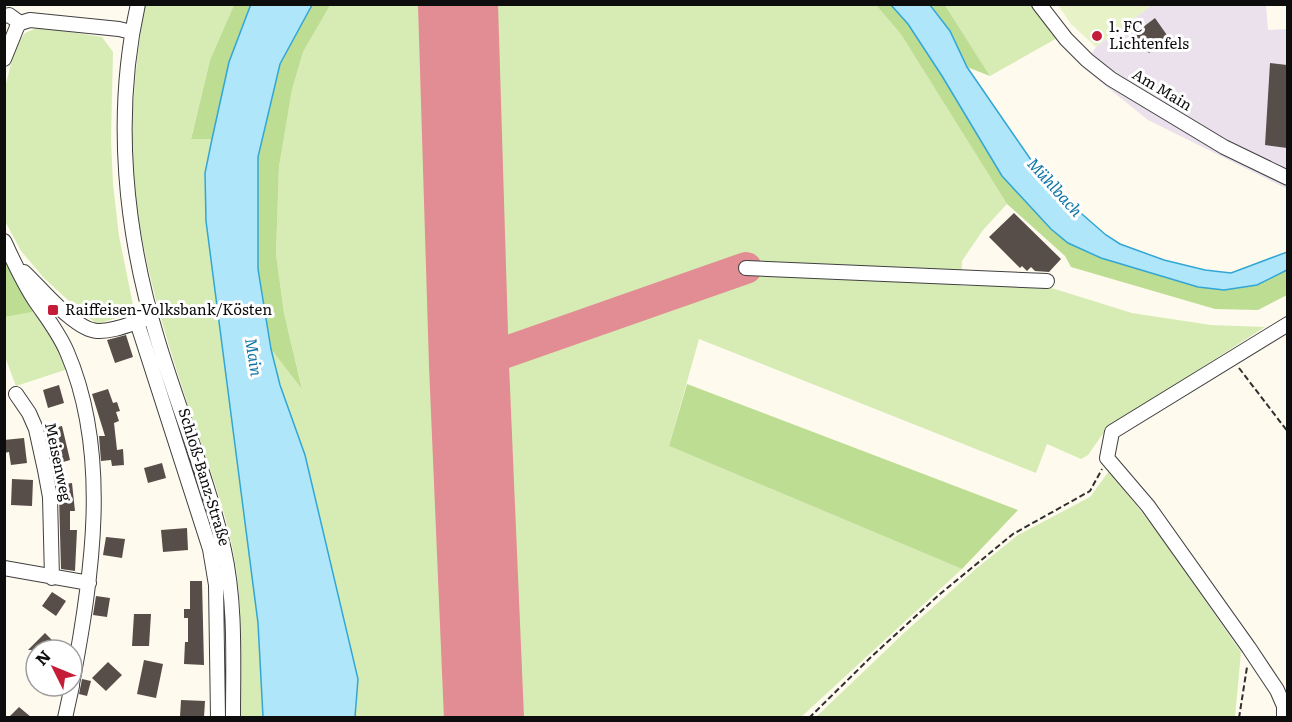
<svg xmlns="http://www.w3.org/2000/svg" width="1292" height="722" viewBox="0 0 1292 722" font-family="Literata,serif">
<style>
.industrial{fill:#eae1ed}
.green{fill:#d7ecb5}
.forest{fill:#bddd93}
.pitch{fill:#e8f2c7}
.water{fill:#afe6f9;stroke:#32a6d5;stroke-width:1.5}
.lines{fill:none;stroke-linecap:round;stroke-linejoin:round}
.taxiway{stroke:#e28c93;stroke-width:32}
.runway{stroke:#e28c93;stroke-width:80}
.building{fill:#574d49}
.minor-casing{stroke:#404040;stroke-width:16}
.path{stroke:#2f2f2f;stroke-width:2;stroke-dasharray:6 3;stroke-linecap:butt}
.minor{stroke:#fff;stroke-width:14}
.poi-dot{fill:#c51d38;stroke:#fff;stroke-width:2}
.labels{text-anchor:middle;stroke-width:6;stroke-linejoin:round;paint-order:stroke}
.poi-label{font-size:15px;fill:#0d0d0d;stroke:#fff;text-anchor:start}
.street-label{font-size:15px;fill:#0d0d0d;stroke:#fff}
.water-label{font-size:16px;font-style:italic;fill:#1075a6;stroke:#fff}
</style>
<rect width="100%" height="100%" fill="#fffaee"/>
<!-- industrial -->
<path class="industrial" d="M1152,5H1266L1268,30L1287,29V189L1148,120L1082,67L1096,47Z"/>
<!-- green -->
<path class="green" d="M330,4L876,5L901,33L1007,204L983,230L962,261L961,286H1045L1132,313L1211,325L1265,327L1107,428L1088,455L1081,459L1047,444L1036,473L699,339L669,446L962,569L800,718L355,717L358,679L305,455L280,385L271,349L302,388L284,313L276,254L279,167L292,90L303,52Z
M145,5H234L210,60L191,138L212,139L205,173L258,623L263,717H241C240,668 243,617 236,568C227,507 202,451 184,393C158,313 132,225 132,140C133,94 137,50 145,5Z
M945,5H1033L1059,37L990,76Z
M39,27L102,37L113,52L111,139L113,184L119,236L133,305L130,314L97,324L82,313L44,278L21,251L5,221L4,92L15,47L25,33Z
M33,312L52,339L68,369L16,386L5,357V317Z
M1109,471L1155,529L1241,652L1235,717L815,718L905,632L978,567L1018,535L1090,497Z"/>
<!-- forest -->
<path class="forest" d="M234,5H251L229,62L212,139H191L210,60Z
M312,5H330L303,52L292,90L279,167L276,254L284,313L302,389L271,349L258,269V157L280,64Z
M876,5H891L908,24L942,76L1002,176L1051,229L1068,243L1101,258L1198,287L1287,270V295L1258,310L1215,309L1071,267L1065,256L1007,204L901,34Z
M931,5H945L990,76L967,67L950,31Z
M4,254L33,312L5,317Z
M687,384L1018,510L962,569L669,446Z"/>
<!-- pitch -->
<path class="pitch" d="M1058,5H1152L1096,47L1071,24Z"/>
<!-- water -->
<path class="water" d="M251,4L312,5L280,64L258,157V269L271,349L280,385L305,455L358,679L355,717H263L258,623L206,221L205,173L212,139L229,62Z
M891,5H930L950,31L967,67L1040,173L1067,201L1106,235L1120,244L1164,260L1205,270L1231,273L1287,252V270L1257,285L1224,290L1198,287L1101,258L1068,243L1051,229L1002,176L942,76L908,24Z"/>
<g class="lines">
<!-- taxiway -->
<path class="taxiway" d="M469,365L746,268"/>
<!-- runway -->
<path class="runway" d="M458,4L469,365L484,718"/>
</g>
<!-- building -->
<path class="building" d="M1155,18L1169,38L1149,53L1134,34Z
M1270,63L1287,65V148L1265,145Z
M1014,213L1061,259L1049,272L1035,271L1031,267L1027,271L1022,266L1020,268L989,237Z
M126,335L133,357L115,363L107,340Z
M59,385L64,403L48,408L43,390Z
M108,389L113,403L117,402L120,411L116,412L119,421L114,423L117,450L123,449L124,465L112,466L111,460L101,461L99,436H105L92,394Z
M62,426L70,460L53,465L45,430Z
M24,438L27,463L11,465L9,452L4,453V440Z
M162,463L166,478L148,483L144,468Z
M12,479L33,480L32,506L11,505Z
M72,483L75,511H70V530H77L75,571L61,569L59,497L57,485Z
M187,528L188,550L163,552L161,530Z
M106,537L125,539L122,558L103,555Z
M190,581H202L204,665L184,664L185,642H188V618H184V609H190Z
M52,592L66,601L56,616L42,606Z
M96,596L110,598L107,617L93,615Z
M134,614H151L149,646H132Z
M45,633L57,645L52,650H28Z
M144,660L163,664L156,698L137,694Z
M108,662L122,675L106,691L92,678Z
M82,679L91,681L87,696L79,694Z
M181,700L205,701L204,717H180Z
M19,707L31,717H9Z"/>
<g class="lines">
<defs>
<path id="minor" d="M138,4C113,116 125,233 158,341C179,411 208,479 224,550C236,604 233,662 233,718
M1039,4L1066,39L1087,60L1111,79L1224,147L1288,178
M4,16L9,15L20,23
M4,59L17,27L20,23L30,20L119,29L131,32
M4,241C14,262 23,283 36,302C47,318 59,333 67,352C111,454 92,578 72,684
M746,268L1047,281
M24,272C41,288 75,330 97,331C112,332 130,324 143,320
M137,322L210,549L216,585L218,718
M16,394L29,413L36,429L45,470L50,497L52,578
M4,568L89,583
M65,718L72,686
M1284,718V706L1277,690L1249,648L1148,506L1107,458L1112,432L1288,324"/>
</defs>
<!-- minor casing -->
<use href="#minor" class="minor-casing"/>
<!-- path -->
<path class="path" d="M1239,368L1288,432
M809,718L871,657L940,594L1013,534L1090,491L1102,469
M1239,718L1247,667"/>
<!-- minor -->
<use href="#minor" class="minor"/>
</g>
<!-- markers -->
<g class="poi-dot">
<circle cx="1097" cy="36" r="6"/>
<rect x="47" y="304" width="12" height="12" rx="3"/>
</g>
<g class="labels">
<!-- poi labels -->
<g class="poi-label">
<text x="1109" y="32">1. FC<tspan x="1109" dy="17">Lichtenfels</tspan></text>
<text x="65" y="315">Raiffeisen-Volksbank/Kösten</text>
</g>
<!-- street labels -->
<g class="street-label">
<text transform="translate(1162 90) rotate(31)" y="5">Am Main</text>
<text transform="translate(58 462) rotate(78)" y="5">Meisenweg</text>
<text transform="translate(204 477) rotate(73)" y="5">Schloß-Banz-Straße</text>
</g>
<!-- water labels -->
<g class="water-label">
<text transform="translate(1055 187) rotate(48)" y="6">Mühlbach</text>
<text transform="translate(254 357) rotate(81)" y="6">Main</text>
</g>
</g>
<!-- border -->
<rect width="1292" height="722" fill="none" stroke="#0d0d0d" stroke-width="12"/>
<!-- north arrow -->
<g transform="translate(54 668) rotate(313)"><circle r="28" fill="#ffffff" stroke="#9e9e9e" stroke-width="1.5"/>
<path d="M0-4.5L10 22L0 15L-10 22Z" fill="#c51d38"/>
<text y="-9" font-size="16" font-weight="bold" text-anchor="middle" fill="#0d0d0d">N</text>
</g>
</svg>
